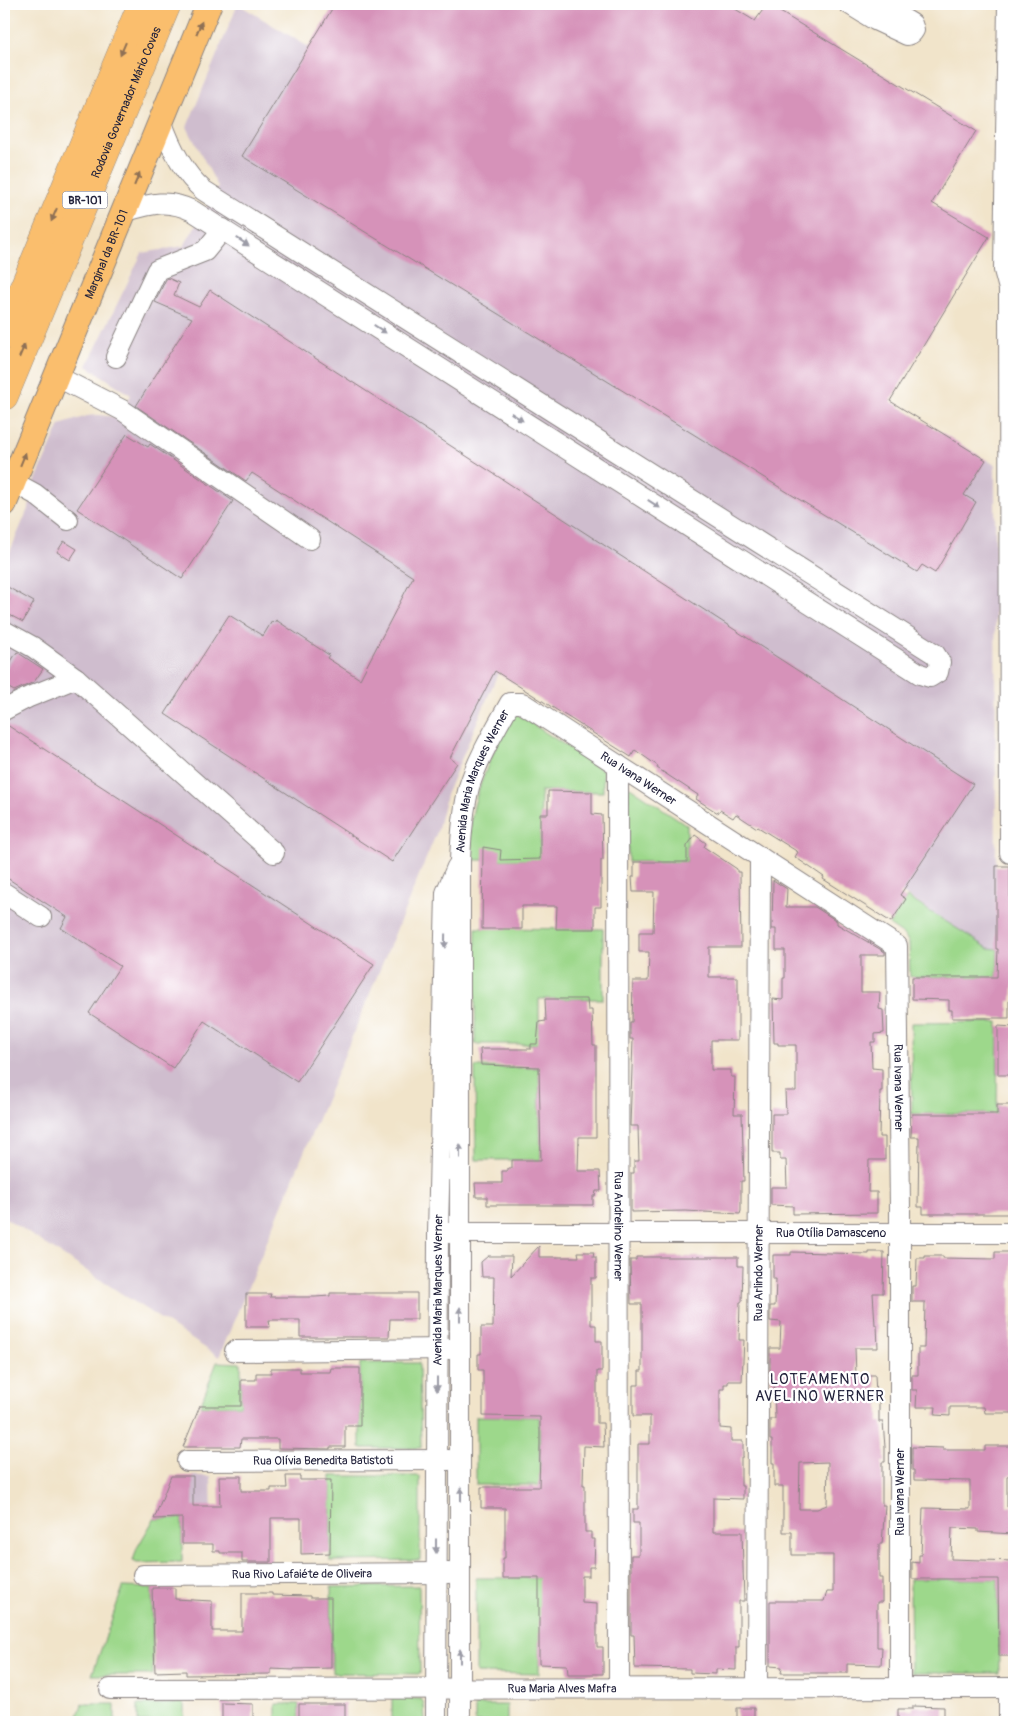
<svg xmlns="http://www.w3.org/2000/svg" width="1018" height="1726" viewBox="0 0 1018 1726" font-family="Pangolin,sans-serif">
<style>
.industrial{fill:#cfbdce}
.green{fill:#9dd88b;stroke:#607d63}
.building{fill:#d692b9;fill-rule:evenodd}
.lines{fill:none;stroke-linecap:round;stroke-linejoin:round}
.minor-casing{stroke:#8a8382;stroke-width:22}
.major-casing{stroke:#8a8382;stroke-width:27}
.highway-casing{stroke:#8a8382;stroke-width:29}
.minor{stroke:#fff;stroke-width:20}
.major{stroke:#fabe6d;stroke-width:25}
.highway{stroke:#fabe6d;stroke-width:28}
.oneway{fill:#8e7054}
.oneway2{fill:#9c9ca7}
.labels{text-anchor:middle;stroke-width:4.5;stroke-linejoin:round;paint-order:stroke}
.shield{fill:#fff;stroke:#646476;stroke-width:1}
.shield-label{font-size:11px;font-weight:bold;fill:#22223b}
.street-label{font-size:12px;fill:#22223b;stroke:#fff}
.quarter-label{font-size:15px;letter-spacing:1px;fill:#22223b;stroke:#fff}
</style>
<rect width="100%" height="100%" fill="#fff"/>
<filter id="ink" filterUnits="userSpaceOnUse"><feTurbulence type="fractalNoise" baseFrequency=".02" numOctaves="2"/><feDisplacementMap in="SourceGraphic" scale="10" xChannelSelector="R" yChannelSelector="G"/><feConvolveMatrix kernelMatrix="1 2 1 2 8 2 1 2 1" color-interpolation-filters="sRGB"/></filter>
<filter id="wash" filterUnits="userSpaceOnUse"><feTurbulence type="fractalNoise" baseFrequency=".0096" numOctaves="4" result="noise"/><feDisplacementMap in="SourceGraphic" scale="20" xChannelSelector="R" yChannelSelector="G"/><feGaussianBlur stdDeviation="1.12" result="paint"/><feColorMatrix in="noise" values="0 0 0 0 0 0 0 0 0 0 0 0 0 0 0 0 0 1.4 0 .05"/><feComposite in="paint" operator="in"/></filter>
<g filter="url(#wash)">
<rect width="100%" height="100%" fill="#f1e4ca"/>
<!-- industrial -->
<path class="industrial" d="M238,4L995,465L996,949L988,948L770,808L496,671L498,673L446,795L437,832L219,1357L4,1217V566L38,485L35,482L60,425L87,416L97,415L117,417L131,395L87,366L142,253L184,246L218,187L187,127Z
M171,1476H211L212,1518L154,1519Z"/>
<!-- green -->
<path class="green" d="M517,714L603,770V792L541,791L540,860H472C471,848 470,836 471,824C473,794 497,741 513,715Z
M630,787L687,825V862H628V788Z
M907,897L988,948L998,949L997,977H910L909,943L905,936L889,925Z
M476,928L603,929V999H539V1044H475Z
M998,1022L997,1114H912L911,1023Z
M475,1067L539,1068L541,1160H476Z
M217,1362L241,1363V1406H200Z
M360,1363H419L421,1448H360Z
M476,1416L539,1417L540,1485H476Z
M331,1476H420V1560L330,1561Z
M182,1518V1562L137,1563L133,1561L137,1548L154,1519Z
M476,1578H540L539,1674L476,1673Z
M910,1579H998L999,1673H911Z
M419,1586L420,1674L332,1673L331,1587Z
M123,1587L152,1588L153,1675H92Z
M392,1698L421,1699L424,1703L425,1722H392Z
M184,1703V1722H138V1705Z
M82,1704H115V1722H76Z
M276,1704H299V1722H276Z
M475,1705H507V1722H475Z"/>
<g id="blocks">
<!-- building -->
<path class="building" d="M335,4H727L755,21L767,4L976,131L932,203L989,237L890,401L986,460L964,495L976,502L935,573L922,565L917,572L242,156Z
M168,278L179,283L174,295L199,307L210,290L973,784L900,895L906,899L891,922L823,879L824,877L795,857L798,852L758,827L757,828L736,814L733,818L720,810L718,813L696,799L698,795L657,768L658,766L635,750L631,757L495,671L450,758L457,763L392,862L165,714L229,615L263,636L272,621L274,623L276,620L329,655L327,658L360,679L413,577L252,473L246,481L136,406L192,318L155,302L166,279Z
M127,434L148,447L150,444L233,501L182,579L77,509Z
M64,541L77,549L70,560L57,552Z
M4,585L34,602L23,622L4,612Z
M17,652L43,669L34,682L14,691L4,685V672Z
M4,723L374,964L297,1082L204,1021L173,1068L89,1013L120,966L61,928L67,917L4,876Z
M548,791L592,792V814L602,815L603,860H601V907H595V929H556L557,906H522V929H482L483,847L501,850L500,860L540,859V814H548Z
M695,835L706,843L704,847L737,869V872H740L741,947H709V977H738V1040H711V1070H731V1077H735L734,1114H742L744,1181H741V1211L740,1214L686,1211L631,1212V1173H634V1161H639L638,1126H630L633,1039H630V1022H632L633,981H648L649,952H639V932H653L654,892H633L632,877H634V862H687V846Z
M996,866H1010V924H1013L1012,938H1014V985H1013L1012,1001H1009V1018H952V1010H949V1000L912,999V977H997L998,949H996Z
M773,880L787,889L786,907H815L837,921V924L885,952V955H861V992H880L879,1009L883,1010L884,1033L875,1034V1042H871L872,1068L882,1069V1091H880L879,1137H885V1160H869L868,1192H877V1213L793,1214V1206L771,1205V1187H787L786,1160H780V1153H772V1114H786L785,1091H796V1045H778V1043H774L773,999L783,1000V978H785V950H776V929H772Z
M545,999H587L588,1010H592L593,1045H596V1137H579L578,1171H600L601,1191H596L595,1196H593V1205H487V1197H476L475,1183H502V1171H508V1168H512V1160H541L539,1067L481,1065L480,1049H531V1044H537L539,1022L546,1021Z
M998,1026L1014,1027V1075H998Z
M997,1105H1014V1214H923V1207H918L919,1137H911L912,1114H997Z
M539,1246V1257H579L578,1252H594L593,1257H596V1278H591V1325H596V1341H602V1371H597V1423H603L604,1447L584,1446L583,1485H585V1532H591V1539H595L594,1567H589V1576H582V1603L597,1604V1647H603V1674H568L567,1665L539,1664V1578H503V1558H505V1508H481V1487H539L540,1451V1417L483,1416V1370H478V1354H481V1327H493L494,1277H482L481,1262L488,1256H512L511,1276Z
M791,1252L869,1254V1252H884L883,1293H873L875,1325H877L878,1348H855L856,1375H875L876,1394H879V1422H883L885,1447V1462H882V1505H885L882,1544H879V1578H882V1602H877V1647H882L881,1665L847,1664V1673H781L782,1667L770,1666V1601H824L827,1592H833V1555H792V1532H783V1486H774V1463H772V1440H770V1419H775L774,1381H770V1348H780L781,1322L770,1321V1306H775L776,1279H773V1255H791ZM828,1462L827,1505L817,1509H799L800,1463Z
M995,1252H1012L1009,1361H1014V1413H985L984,1407H950V1416L935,1415L936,1407H916L917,1390H912V1375H918V1348H924L925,1302H912V1286H916L917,1258H925V1256H943V1258L995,1259Z
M636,1257H738V1266H743L742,1302H740L739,1340H744L742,1381H728V1384H724V1389H720V1428L731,1429V1441H743V1457H741V1486H743V1499L713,1498V1532H742L744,1601H739V1647H736V1670L716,1669V1674L690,1673V1669L635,1668L634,1635H631V1555H639V1523H633V1509H638V1444H650V1416H633V1385H639V1371H642V1304H631L630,1260H636Z
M330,1293H417V1319H390L389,1337H300V1320H269L270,1327H246V1294H271L270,1297H315L330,1296Z
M271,1368H300V1372H330L331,1368H360V1426H345V1447H330V1449L278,1448V1439H241L240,1447H183L200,1406H241V1380H256V1373H271Z
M985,1446H1014V1474L1007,1476V1507L1012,1506V1514H1014V1534L978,1532V1529L952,1528L951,1559L1014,1561V1656H999L998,1579H912V1562L919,1563V1555H921L923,1508L970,1509V1481L914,1480V1470H912V1447L943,1448V1450H985Z
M171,1476H193V1506H220L219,1476H241V1491H271V1488H287L286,1476H300V1480H331L330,1553L301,1554V1518H271V1562H242V1553H220V1551H213V1544H182V1518L154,1519Z
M152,1588H175V1599L212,1601V1631H242V1593H272V1595L310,1596V1598H331V1668L294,1669V1670L271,1669V1674L186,1675V1671L155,1672Z
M222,1703L253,1704V1722H222Z
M299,1704H345V1722H299Z
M913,1706L944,1707V1722H898V1709H913Z
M737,1708H754V1722H737Z"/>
</g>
</g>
<g filter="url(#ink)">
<use href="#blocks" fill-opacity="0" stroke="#8a8382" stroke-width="1"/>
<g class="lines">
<defs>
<g id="minor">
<path d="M849,4L875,20L907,35L912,33L914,30L912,24L879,4"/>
<path d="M1008,4L1004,270L1009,289L1010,853H1014"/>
<path d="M123,212C150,204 167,198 193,211L920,674L930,677L938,672L940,662L935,654L203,190C182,172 170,146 161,120"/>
<path d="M116,357L157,270L205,251L223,229"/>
<path d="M56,376L122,410L310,539"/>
<path d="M13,482L35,494L68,520"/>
<path d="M4,631L33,647L76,678L274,853"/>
<path d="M4,710L29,697L76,678"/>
<path id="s1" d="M618,765L619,1688"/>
<path d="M4,893L41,917"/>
<path id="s2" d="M447,1233H1014"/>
<path d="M235,1351L451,1349"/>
<path id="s3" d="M187,1461L449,1460"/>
<path id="s4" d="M143,1575L449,1573"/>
<path id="s5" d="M757,1688L760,857"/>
<path id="s6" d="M110,1689L1014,1688"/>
<path id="s7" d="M436,1722L438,1233L446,893L457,867"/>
<path id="s8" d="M460,1722V861C461,836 463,811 469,787C478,758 495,730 510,703H522L897,946L900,1208V1688"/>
<path d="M1009,1722V1688"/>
</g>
<g id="major">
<path id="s9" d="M4,504L209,4"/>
</g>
<g id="highway">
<path d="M4,335L142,4"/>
<path id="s10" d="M4,396L167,4"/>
</g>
</defs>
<!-- minor casing -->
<use href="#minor" class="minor-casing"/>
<!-- major casing -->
<use href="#major" class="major-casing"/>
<!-- highway casing -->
<use href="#highway" class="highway-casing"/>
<!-- minor -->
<use href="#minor" class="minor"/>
<!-- major -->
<use href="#major" class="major"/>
<!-- highway -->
<use href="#highway" class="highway"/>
</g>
<!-- one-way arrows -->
<defs><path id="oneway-solid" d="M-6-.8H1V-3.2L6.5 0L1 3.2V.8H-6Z" transform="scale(1.25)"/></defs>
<g class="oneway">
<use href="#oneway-solid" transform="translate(199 28) rotate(-67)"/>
<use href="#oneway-solid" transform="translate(123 49) rotate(113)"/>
<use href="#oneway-solid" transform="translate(137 179) rotate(-68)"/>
<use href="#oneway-solid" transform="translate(54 215) rotate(113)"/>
<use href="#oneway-solid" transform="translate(22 351) rotate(-67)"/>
<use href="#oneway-solid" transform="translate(23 459) rotate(-68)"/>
</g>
<g class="oneway2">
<use href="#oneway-solid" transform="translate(243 242) rotate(33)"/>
<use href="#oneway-solid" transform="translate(380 329) rotate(33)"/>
<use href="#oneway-solid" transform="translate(517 417) rotate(33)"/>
<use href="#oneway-solid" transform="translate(654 504) rotate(33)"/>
<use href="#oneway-solid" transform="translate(445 941) rotate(91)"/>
<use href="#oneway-solid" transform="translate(460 1151) rotate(-90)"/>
<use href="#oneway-solid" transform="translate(460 1314) rotate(-90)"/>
<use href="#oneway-solid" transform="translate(437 1384) rotate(90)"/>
<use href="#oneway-solid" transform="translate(461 1494) rotate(-90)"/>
<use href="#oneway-solid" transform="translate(436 1546) rotate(90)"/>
<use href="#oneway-solid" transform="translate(460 1656) rotate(-90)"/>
</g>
</g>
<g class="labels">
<!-- shield labels -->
<rect class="shield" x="62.5" y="191.5" width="45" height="17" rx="4"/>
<g class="shield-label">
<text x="85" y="204">BR-101</text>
</g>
<!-- street labels -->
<g class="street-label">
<text dy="4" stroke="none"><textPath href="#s10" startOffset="318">Rodovia Governador Mário Covas</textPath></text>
<text dy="4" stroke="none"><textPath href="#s9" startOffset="270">Marginal da BR-101</textPath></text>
<text dy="4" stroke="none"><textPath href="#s8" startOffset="1180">Rua Ivana Werner</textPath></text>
<text dy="4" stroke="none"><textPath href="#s8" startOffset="945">Avenida Maria Marques Werner</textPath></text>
<text dy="4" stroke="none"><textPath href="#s8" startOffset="1630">Rua Ivana Werner</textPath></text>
<text dy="4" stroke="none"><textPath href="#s1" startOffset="461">Rua Andrelino Werner</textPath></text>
<text dy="4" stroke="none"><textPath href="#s2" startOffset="384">Rua Otília Damasceno</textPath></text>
<text dy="4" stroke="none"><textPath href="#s5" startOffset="415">Rua Arlindo Werner</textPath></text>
<text dy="4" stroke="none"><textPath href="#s7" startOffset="432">Avenida Maria Marques Werner</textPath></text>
<text dy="4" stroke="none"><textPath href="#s3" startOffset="136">Rua Olívia Benedita Batistoti</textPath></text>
<text transform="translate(900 1492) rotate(-90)" y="4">Rua Ivana Werner</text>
<text dy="4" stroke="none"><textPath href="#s4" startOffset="159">Rua Rivo Lafaiéte de Oliveira</textPath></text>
<text dy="4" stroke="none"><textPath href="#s6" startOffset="452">Rua Maria Alves Mafra</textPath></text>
</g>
<!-- quarter labels -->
<g class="quarter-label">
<text x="820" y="1384">LOTEAMENTO<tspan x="820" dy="17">AVELINO WERNER</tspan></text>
</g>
</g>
<!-- margin -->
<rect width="1018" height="1726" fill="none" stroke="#fff" stroke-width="20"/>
</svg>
